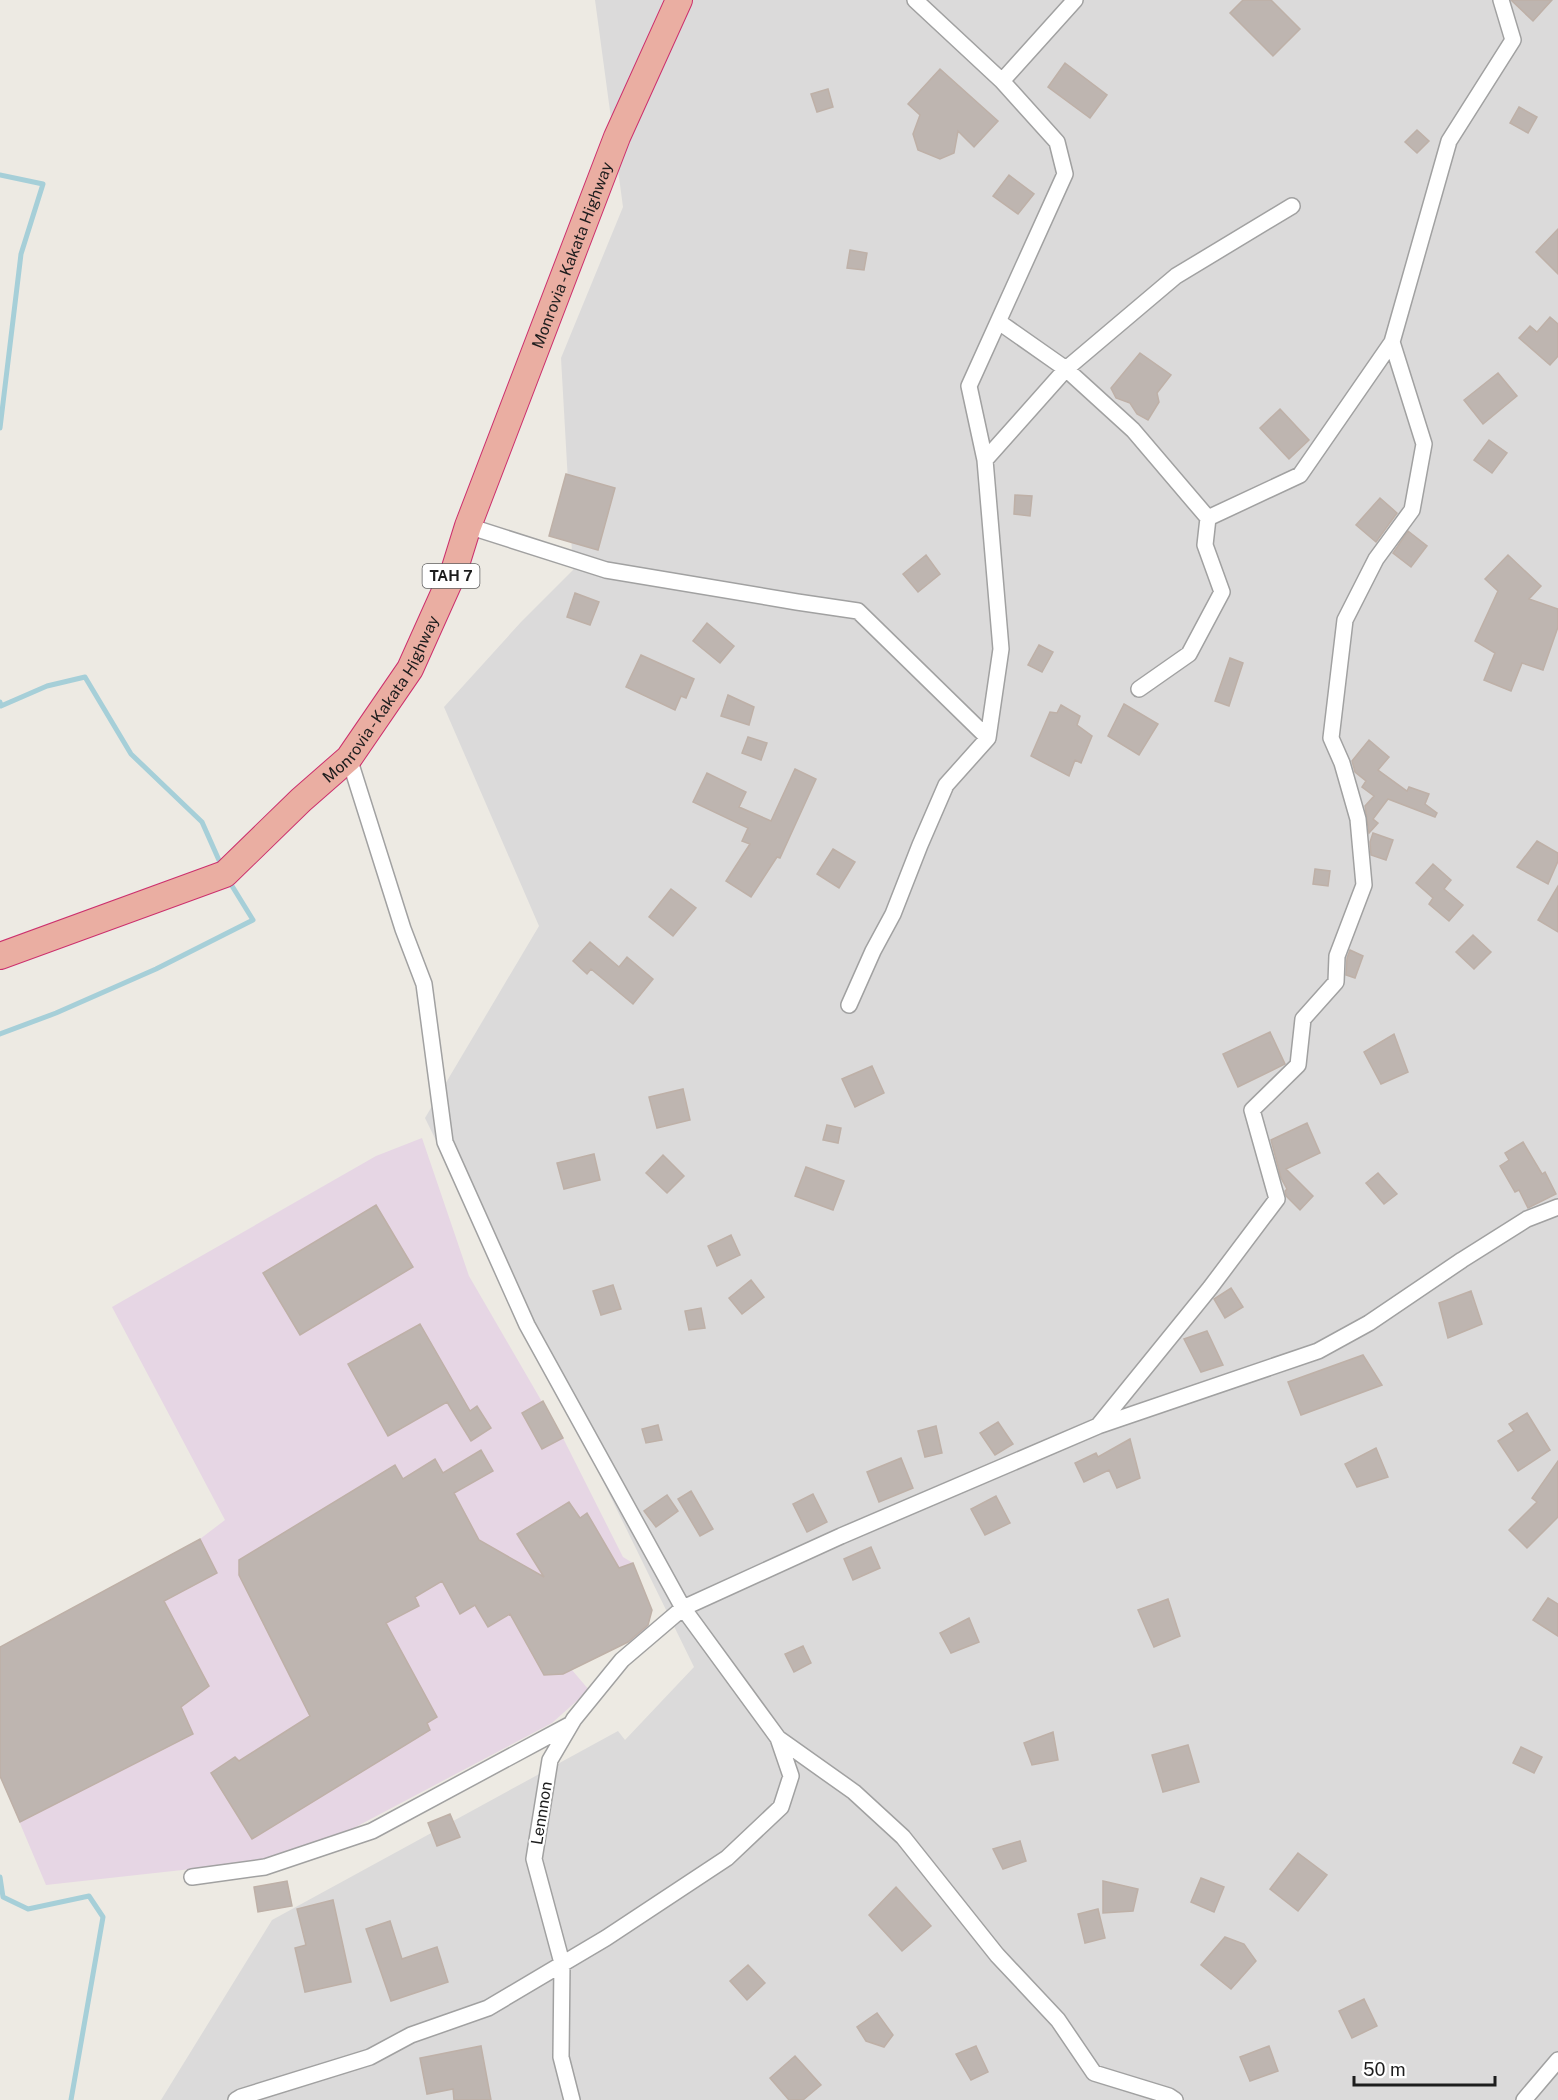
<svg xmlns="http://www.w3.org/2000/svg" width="1558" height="2100" viewBox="0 0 1558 2100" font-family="'Public Sans',sans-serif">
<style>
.residential{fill:#dbdada}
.industrial{fill:#e6d6e4}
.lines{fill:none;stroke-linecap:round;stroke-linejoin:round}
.stream{stroke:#a6cfd8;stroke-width:5}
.building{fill:#beb5b0;stroke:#beb0a7;stroke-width:1.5}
.minor-casing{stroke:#a1a1a1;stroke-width:18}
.trunk-casing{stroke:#cc306d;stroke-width:28}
.minor{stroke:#fff;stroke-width:15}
.trunk{stroke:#eaaea2;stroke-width:26}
.labels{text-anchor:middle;stroke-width:4.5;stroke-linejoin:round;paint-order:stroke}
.shield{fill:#fff;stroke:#616161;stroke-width:1.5}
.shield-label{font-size:15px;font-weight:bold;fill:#1d1d1d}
.street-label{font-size:16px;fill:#1d1d1d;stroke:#fff}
</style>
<rect width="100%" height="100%" fill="#edeae3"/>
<!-- residential -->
<path class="residential" d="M595,0H1558V2100H161L272,1920L618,1731L625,1740L694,1667L425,1118L539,926L444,707L521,622L573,570L561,358L623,207Z"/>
<!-- industrial -->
<path class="industrial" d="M422,1138L469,1276L563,1438L623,1557L633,1563L652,1610L646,1633L572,1670L589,1690L552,1723L350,1830L255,1862L46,1885L0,1776V1647L200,1539L225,1520L112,1307L376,1156Z"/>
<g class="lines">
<!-- stream -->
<path class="stream" d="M0,175L43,184L21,254L0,428
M0,702L1,706L47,686L85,677L131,754L202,822L222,867
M0,1034L56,1013L156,969L253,920L229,881
M0,1877L3,1897L28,1909L89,1896L103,1917L71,2100"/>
</g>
<!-- building -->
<path class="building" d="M1243,0H1271L1300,29L1273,56L1230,13Z
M1511,0H1552L1533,21Z
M1065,63L1107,95L1090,118L1048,87Z
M940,69L998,121L974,147L958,131L954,153L940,159L918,150L913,134L920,115L908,104Z
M828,89L833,107L817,112L811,94Z
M1519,107L1537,117L1528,133L1510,123Z
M1417,130L1429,141L1417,153L1405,142Z
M1009,175L1034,194L1018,214L993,196Z
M1558,229V274L1536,252Z
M850,250L867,253L864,270L847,268Z
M1550,317L1558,324V356L1550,365L1519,338L1530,326L1537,332Z
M1140,353L1171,375L1157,393L1159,402L1148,420L1137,414L1130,403L1116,398L1111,388Z
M1498,373L1517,396L1483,424L1464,400Z
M1280,409L1309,440L1289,459L1260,428Z
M1489,440L1507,453L1492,473L1474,460Z
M566,474L615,488L598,550L549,536Z
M1015,495L1032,496L1030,516L1014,514Z
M1380,498L1397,513L1376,542L1356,525Z
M1408,531L1427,546L1411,567L1393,553Z
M926,555L940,574L918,592L903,574Z
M1508,555L1541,586L1529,599L1558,609V627L1543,670L1522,663L1511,691L1484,680L1495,653L1475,641L1498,591L1485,579Z
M575,593L599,602L590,625L567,617Z
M707,623L734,646L720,663L693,641Z
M1039,645L1053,652L1042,672L1028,665Z
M641,655L694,679L686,698L681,696L675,710L626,687Z
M1230,658L1243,663L1229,706L1215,701Z
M728,695L754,707L749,725L721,716Z
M1124,704L1158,724L1139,755L1108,736Z
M1061,705L1080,716L1077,725L1092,736L1081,763L1075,760L1069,776L1031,756L1050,712L1057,713Z
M748,737L767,743L761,760L742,753Z
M1369,740L1389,757L1378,770L1407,791L1409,787L1429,794L1425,804L1437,813L1435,817L1388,799L1373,819L1378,823L1369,833L1365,806L1374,796L1362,787L1366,781L1355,772L1352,761Z
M795,769L816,779L780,858L777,857L751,897L726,881L750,844L742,841L748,828L693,802L707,773L746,792L739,807L771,821Z
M1373,833L1393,840L1386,860L1371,855L1370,842Z
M1537,841L1558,853V861L1548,884L1517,867Z
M833,849L855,862L839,888L817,874Z
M1433,864L1451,880L1444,889L1463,905L1449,921L1429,904L1433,898L1416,883Z
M1315,869L1330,871L1328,886L1313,884Z
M1558,886V932L1538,920Z
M671,889L696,908L673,936L649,917Z
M1473,935L1491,952L1474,969L1456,952Z
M590,942L619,967L627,957L653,979L633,1004L591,969L587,974L573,961Z
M1350,950L1363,956L1355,978L1346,975L1347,958Z
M1270,1032L1285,1064L1238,1087L1223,1054Z
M1394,1034L1408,1072L1381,1084L1364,1052Z
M872,1066L884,1093L855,1107L842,1079Z
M683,1089L690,1120L657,1128L649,1097Z
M1307,1123L1320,1153L1286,1169L1313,1196L1300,1210L1286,1196L1285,1191L1287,1189L1281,1178L1271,1140Z
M827,1125L841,1128L838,1143L823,1140Z
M1523,1142L1542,1174L1545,1172L1556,1194L1528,1208L1519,1190L1515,1192L1500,1166L1509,1160L1505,1153Z
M594,1154L600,1180L564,1189L557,1163Z
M663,1155L684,1176L667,1193L646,1173Z
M806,1167L844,1181L833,1210L795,1196Z
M1378,1173L1397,1194L1384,1204L1366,1183Z
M376,1205L413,1267L300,1335L263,1273Z
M731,1235L740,1255L717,1266L708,1246Z
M751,1280L764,1297L742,1314L729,1298Z
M613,1285L621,1309L601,1315L593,1291Z
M1231,1288L1243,1307L1225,1318L1214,1299Z
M1471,1291L1482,1324L1448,1338L1439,1303Z
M701,1308L705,1328L689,1330L685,1311Z
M420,1324L470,1411L477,1406L491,1428L471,1441L447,1402L388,1436L348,1364Z
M1207,1331L1223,1365L1201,1372L1184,1339Z
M1363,1355L1382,1385L1301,1415L1288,1382Z
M543,1401L563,1438L542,1449L522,1413Z
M1527,1413L1550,1450L1518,1471L1498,1441L1514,1431L1509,1424Z
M998,1422L1013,1444L995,1455L980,1433Z
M658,1425L662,1440L646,1443L642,1429Z
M936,1426L942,1453L925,1457L918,1431Z
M1130,1439L1140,1478L1117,1488L1109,1470L1084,1482L1075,1463L1096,1453L1098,1457Z
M1376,1448L1388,1477L1357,1487L1345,1464Z
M481,1450L493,1471L454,1493L479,1540L544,1577L517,1534L569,1502L580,1518L587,1513L619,1568L633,1563L652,1610L648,1625L628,1642L563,1674L544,1675L510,1614L488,1627L475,1605L460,1614L442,1581L415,1597L419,1606L386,1623L437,1717L427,1723L430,1730L252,1839L211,1773L235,1757L239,1761L310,1716L239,1575V1560L395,1465L403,1479L435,1459L443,1473Z
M901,1458L913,1488L879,1502L867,1472Z
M1558,1461V1517L1527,1548L1509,1530L1537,1502L1532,1498Z
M691,1491L713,1529L700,1536L678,1499Z
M813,1494L827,1522L807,1532L793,1504Z
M667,1495L678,1511L656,1527L644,1511Z
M996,1496L1010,1523L985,1535L971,1509Z
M200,1539L217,1573L164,1601L209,1686L181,1707L193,1734L20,1822L0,1776V1647Z
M871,1547L880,1568L853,1580L844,1559Z
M1548,1598L1558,1604V1636L1533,1620Z
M1168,1599L1180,1636L1154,1647L1138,1610Z
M969,1618L979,1642L951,1653L940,1633Z
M803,1646L811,1663L794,1672L785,1654Z
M1053,1732L1058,1760L1032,1765L1024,1743Z
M1188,1745L1199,1782L1163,1792L1152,1755Z
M1521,1747L1542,1757L1534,1773L1513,1763Z
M450,1814L460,1837L437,1846L428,1823Z
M1020,1841L1026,1861L1003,1869L993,1849Z
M1298,1853L1327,1875L1298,1911L1270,1889Z
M1201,1878L1224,1887L1214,1912L1191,1902Z
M287,1881L292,1906L258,1912L254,1887Z
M1103,1881L1138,1889L1133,1911L1103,1913Z
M896,1887L931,1926L902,1951L869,1915Z
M333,1900L351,1982L305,1992L295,1948L306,1945L297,1909Z
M1098,1909L1105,1938L1085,1943L1078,1914Z
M390,1921L402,1959L437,1947L448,1982L391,2001L366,1929Z
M1225,1937L1244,1944L1256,1961L1231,1989L1201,1965Z
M748,1965L765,1983L747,2000L730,1981Z
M1364,1999L1377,2026L1352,2038L1339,2011Z
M877,2013L893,2035L884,2047L866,2041L857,2027Z
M481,2046L491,2100H454L453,2089L427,2094L420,2058Z
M976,2046L988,2072L971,2080L956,2054Z
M1269,2046L1278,2071L1250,2081L1240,2057Z
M795,2056L821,2085L803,2100H789L770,2078Z"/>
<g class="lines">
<defs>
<path id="minor" d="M1002,81L1075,0
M999,322L1066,369L1133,430L1208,518
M985,460L1066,369L1176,276L1292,206
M468,526L606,570L797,602L858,611L988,738
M1139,689L1189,654L1222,592L1205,545L1208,518L1300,475L1392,342L1449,141L1513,40L1501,0
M849,1005L873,951L893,914L920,845L946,785L988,738L1001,649L985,460L969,386L1065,174L1057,142L1002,81L915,0
M1098,1426L1210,1288L1277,1199L1252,1110L1298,1065L1303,1019L1336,982L1337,956L1364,885L1358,819L1342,763L1331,738L1345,620L1376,559L1412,510L1424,444L1392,342
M778,1738L854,1792L903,1837L997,1955L1058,2020L1094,2073L1169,2096L1175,2100
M192,1877L265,1867L372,1831L571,1724
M236,2100L241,2097L370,2057L411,2035L488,2008L606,1938L727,1858L781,1807L791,1776L778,1738L683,1608L527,1325L445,1142L424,984L403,929L349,758
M572,2100L561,2057L562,1963L534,1859L550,1760L574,1719L622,1660L683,1608L841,1536L1098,1426L1318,1351L1369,1323L1462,1260L1527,1219L1558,1207
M1524,2100L1558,2060"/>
<g id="trunk">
<path id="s1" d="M0,956L225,874L301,800L349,758L410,669L454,571L468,526L617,137L679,0"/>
</g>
</defs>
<!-- minor casing -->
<use href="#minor" class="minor-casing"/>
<!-- trunk casing -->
<use href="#trunk" class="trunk-casing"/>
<!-- minor -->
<use href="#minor" class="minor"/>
<!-- trunk -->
<use href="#trunk" class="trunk"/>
</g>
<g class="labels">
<!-- shield labels -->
<rect class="shield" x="422.5" y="564" width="57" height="24" rx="4.5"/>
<g class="shield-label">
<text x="451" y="581">TAH 7</text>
</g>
<!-- street labels -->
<g class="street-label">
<text dy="6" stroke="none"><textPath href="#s1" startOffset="962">Monrovia - Kakata Highway</textPath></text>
<text dy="6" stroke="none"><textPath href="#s1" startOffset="476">Monrovia - Kakata Highway</textPath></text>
<text transform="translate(541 1813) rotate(-81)" y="6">Lennnon</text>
</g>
</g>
<!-- scale -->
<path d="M1354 2076v9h141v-9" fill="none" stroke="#1d1d1d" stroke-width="3"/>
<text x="1363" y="2076" font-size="18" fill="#1d1d1d" stroke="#ffffff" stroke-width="4.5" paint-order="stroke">50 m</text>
</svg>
